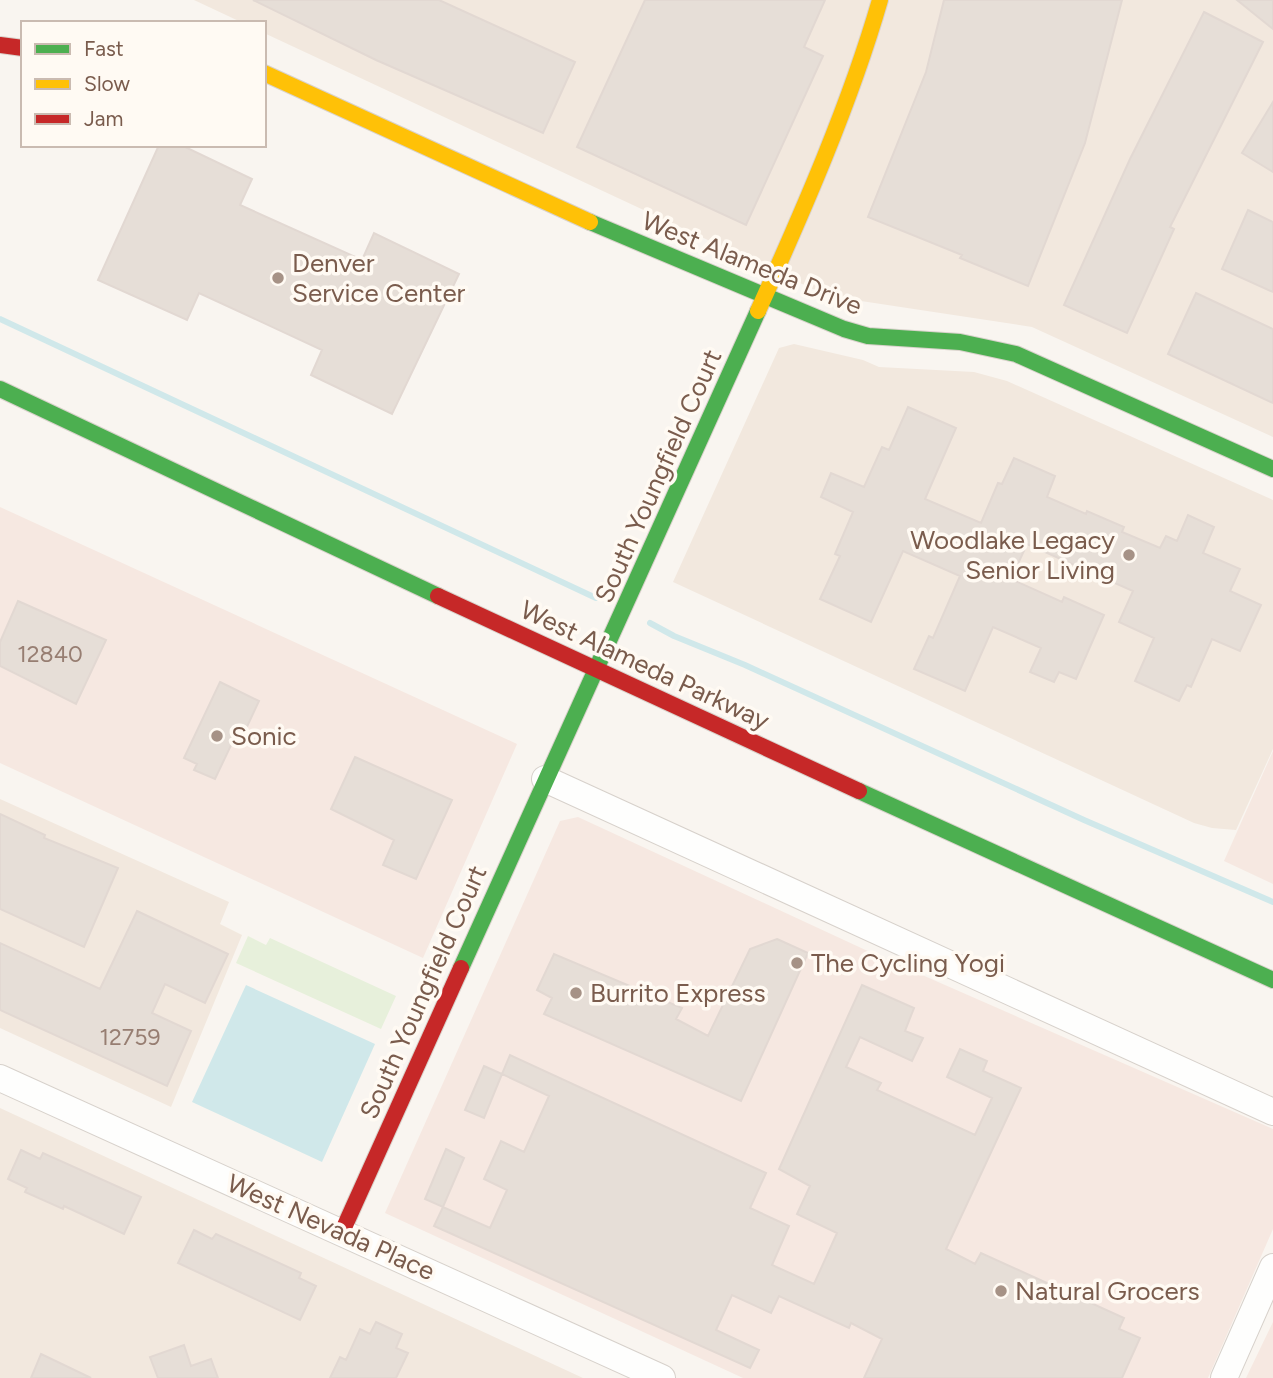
<svg xmlns="http://www.w3.org/2000/svg" width="1273" height="1378" viewBox="0 0 1273 1378" font-family="Figtree,sans-serif">
<style>
.residential{fill:#f2e8de}
.commercial{fill:#f6e8e1}
.green{fill:#e7f0db}
.water{fill:#d0e8ea}
.lines{fill:none;stroke-linecap:round;stroke-linejoin:round}
.stream{stroke:#d0e8ea;stroke-width:6}
.building{fill:#e6ded7;stroke:#e2d8d2;stroke-width:2}
.street-casing{stroke:#d7d1cb;stroke-width:28}
.fast-casing{stroke:#d9d2cb;stroke-width:18}
.slow-casing{stroke:#d9d2cb;stroke-width:18}
.jam-casing{stroke:#d9d2cb;stroke-width:18}
.street{stroke:#fefefd;stroke-width:26}
.fast{stroke:#4caf50;stroke-width:16}
.slow{stroke:#ffc107;stroke-width:16}
.jam{stroke:#c62828;stroke-width:16}
.poi-dot{fill:#a69286;stroke:#fffaf3;stroke-width:2.5}
.labels{text-anchor:middle;stroke-width:7;stroke-linejoin:round;paint-order:stroke}
.number-label{font-size:23px;fill:#977e72}
.poi-label{font-size:26px;fill:#7a5c4d;stroke:#fffaf3;text-anchor:start}
.street-label{font-size:26px;fill:#7a5c4d;stroke:#fffaf3}
</style>
<rect width="100%" height="100%" fill="#f9f5f0"/>
<!-- residential -->
<path class="residential" d="M194,0H1273V437L1032,327L828,296L264,33V23H243Z
M794,344L863,360L879,367L974,372L1007,381L1273,500V749L1236,830L1212,828L1194,823L673,582L779,348Z
M0,799L229,902L220,924L242,935L171,1107L0,1028Z
M0,1108L583,1378H0Z"/>
<!-- commercial -->
<path class="commercial" d="M0,507L517,744L423,958L0,763Z
M1273,751V884L1224,861Z
M578,817L872,953L1273,1129V1229L1208,1378H743L385,1213L560,821Z
M1273,1322V1378H1246Z"/>
<!-- green -->
<path class="green" d="M248,936L266,945L270,938L396,996L381,1029L236,963Z"/>
<!-- water -->
<path class="water" d="M246,985L375,1044L322,1162L192,1102Z"/>
<g class="lines">
<!-- stream -->
<path class="stream" d="M0,319L596,598
M650,623L674,636L745,665L1084,820L1273,902"/>
</g>
<!-- building -->
<path class="building" d="M253,0H439L575,62L543,133L376,60Z
M645,0H825L804,47L823,56L746,225L577,147Z
M944,0H1122L1085,143L1028,286L960,258L962,255L868,217L926,72Z
M1237,0H1273V29Z
M1204,12L1263,42L1170,227L1174,229L1127,333L1064,305L1130,159Z
M1273,102V172L1242,153Z
M159,145H181L252,179L240,205L362,260L374,233L459,274L392,414L311,375L322,350L199,293L187,320L98,280Z
M1248,210L1273,222V292L1222,269Z
M1196,293L1273,329V403L1168,354Z
M908,407L956,428L925,499L981,523L998,483L1002,484L1014,458L1055,476L1047,497L1086,514L1087,511L1124,527L1122,532L1160,548L1166,536L1177,541L1188,515L1214,527L1203,553L1240,569L1230,591L1261,605L1240,651L1212,639L1191,687L1187,685L1179,701L1135,681L1154,638L1119,622L1133,591L1027,544L1011,579L1062,602L1064,597L1104,615L1076,679L1059,672L1054,682L1030,672L1041,648L993,627L965,691L914,669L929,636L933,638L960,576L903,551L871,622L820,599L840,556L835,554L853,512L821,497L831,473L864,487L882,447L889,450Z
M18,601L106,640L76,704L0,666V642Z
M220,682L259,701L239,744L233,741L215,779L194,770L197,764L184,758Z
M355,757L452,800L416,879L383,865L394,840L331,809Z
M0,814L45,835L44,838L118,868L84,947L0,909Z
M137,911L228,954L205,1003L165,984L152,1013L191,1031L167,1086L0,1010V943L100,989Z
M777,939L808,953L741,1101L544,1014L552,998L537,990L554,954L682,1008L676,1019L708,1036L750,949Z
M862,985L914,1008L905,1031L923,1038L912,1061L860,1037L846,1067L881,1083L877,1090L975,1135L992,1098L947,1077L960,1049L987,1061L983,1071L1021,1088L946,1249L975,1264L981,1253L1124,1318L1119,1329L1140,1338L1122,1378H864L882,1339L851,1323L849,1328L779,1296L771,1313L732,1295L716,1330L759,1350L750,1368L434,1226L443,1207L490,1228L507,1190L484,1179L501,1141L524,1152L549,1096L502,1074L510,1055L766,1173L750,1208L789,1226L772,1265L814,1284L837,1233L797,1214L810,1186L779,1169Z
M484,1066L502,1074L484,1118L465,1110Z
M446,1149L464,1158L443,1207L425,1199Z
M21,1150L40,1159L43,1153L141,1197L124,1234L64,1206L63,1209L25,1192L27,1188L8,1179Z
M194,1230L212,1239L216,1234L301,1273L299,1278L316,1286L300,1320L178,1263Z
M376,1322L402,1334L396,1348L408,1353L396,1378H330L340,1357L346,1360L360,1329L370,1334Z
M184,1345L191,1366L211,1359L218,1378H158L150,1357Z
M41,1354L91,1378H31Z"/>
<g class="lines">
<defs>
<path id="street" d="M545,779L1273,1112
M0,1078L662,1378
M1224,1378L1273,1267"/>
<path id="fast" d="M590,222L844,329L868,336L960,342L1016,354L1273,469
M0,389L438,596
M859,791L1273,980
M461,968C559,748 660,530 758,311"/>
<path id="slow" d="M264,73L590,222
M758,311C803,211 850,104 880,0"/>
<path id="jam" d="M0,45L23,48
M438,596L859,791
M342,1232L461,968"/>
</defs>
<!-- street casing -->
<use href="#street" class="street-casing"/>
<!-- fast casing -->
<use href="#fast" class="fast-casing"/>
<!-- slow casing -->
<use href="#slow" class="slow-casing"/>
<!-- jam casing -->
<use href="#jam" class="jam-casing"/>
<!-- street -->
<use href="#street" class="street"/>
<!-- fast -->
<use href="#fast" class="fast"/>
<!-- slow -->
<use href="#slow" class="slow"/>
<!-- jam -->
<use href="#jam" class="jam"/>
</g>
<!-- markers -->
<g class="poi-dot">
<circle cx="278" cy="278" r="7"/>
<circle cx="1129" cy="555" r="7"/>
<circle cx="217" cy="736" r="7"/>
<circle cx="797" cy="963" r="7"/>
<circle cx="576" cy="993" r="7"/>
<circle cx="1001" cy="1291" r="7"/>
</g>
<g class="labels">
<!-- number labels -->
<g class="number-label">
<text x="50" y="662">12840</text>
<text x="130" y="1045">12759</text>
</g>
<!-- poi labels -->
<g class="poi-label">
<text x="292" y="272">Denver<tspan x="292" dy="30">Service Center</tspan></text>
<text x="1115" y="549" text-anchor="end">Woodlake Legacy<tspan x="1115" dy="30">Senior Living</tspan></text>
<text x="231" y="745">Sonic</text>
<text x="811" y="972">The Cycling Yogi</text>
<text x="590" y="1002">Burrito Express</text>
<text x="1015" y="1300">Natural Grocers</text>
</g>
<!-- street labels -->
<g class="street-label">
<text transform="translate(752 263) rotate(22)" y="9">West Alameda Drive</text>
<text transform="translate(658 476) rotate(-66)" y="9">South Youngfield Court</text>
<text transform="translate(645 665) rotate(25)" y="9">West Alameda Parkway</text>
<text transform="translate(423 992) rotate(-66)" y="9">South Youngfield Court</text>
<text transform="translate(331 1227) rotate(24)" y="9">West Nevada Place</text>
</g>
</g>
<!-- legend -->
<rect x="21" y="21" width="245" height="126" fill="#fffaf3" stroke="#cabbb1" stroke-width="2"/>
<rect x="35" y="44" width="35" height="10" fill="#4caf50" stroke="#cabbb1" stroke-width="2"/>
<text x="84" y="56" font-size="21" fill="#7a5c4d">Fast</text>
<rect x="35" y="79" width="35" height="10" fill="#ffc107" stroke="#cabbb1" stroke-width="2"/>
<text x="84" y="91" font-size="21" fill="#7a5c4d">Slow</text>
<rect x="35" y="114" width="35" height="10" fill="#c62828" stroke="#cabbb1" stroke-width="2"/>
<text x="84" y="126" font-size="21" fill="#7a5c4d">Jam</text>
</svg>
